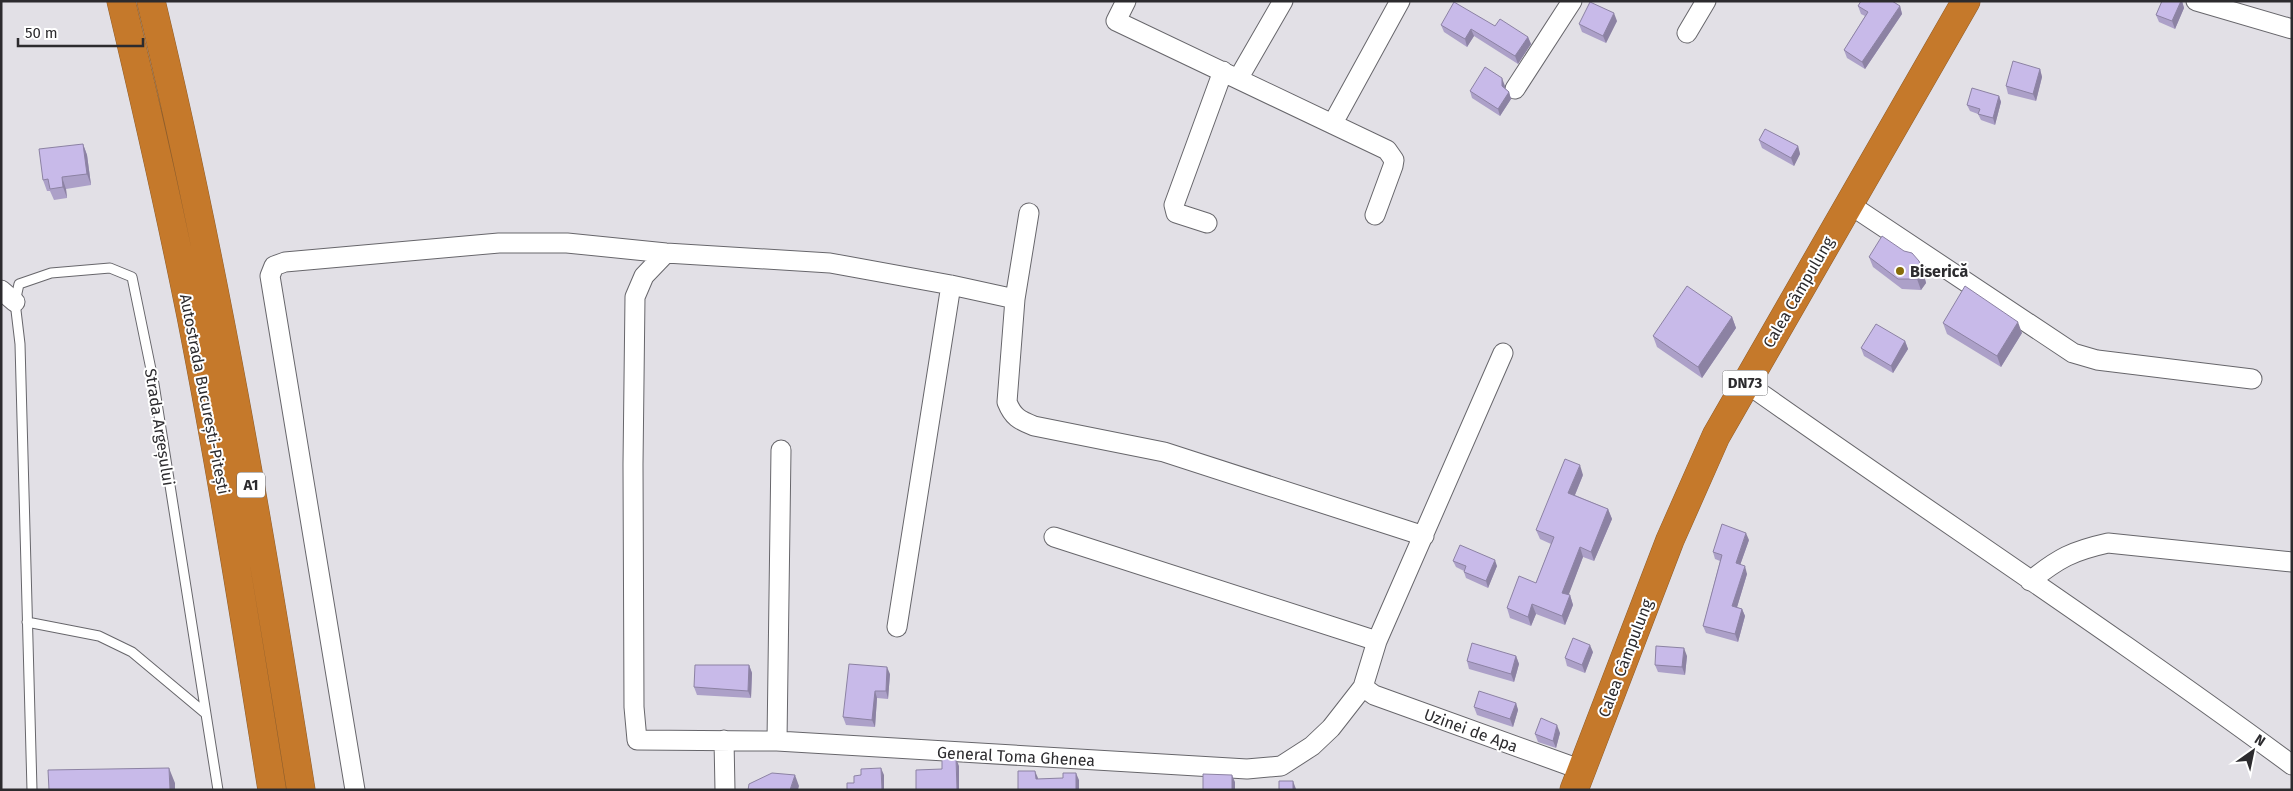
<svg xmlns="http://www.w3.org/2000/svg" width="2293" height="791" viewBox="0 0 2293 791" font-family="'Fira Sans',sans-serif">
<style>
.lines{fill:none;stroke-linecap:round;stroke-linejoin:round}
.lane-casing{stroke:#67666b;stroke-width:11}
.street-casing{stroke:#67666b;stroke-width:21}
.highway-casing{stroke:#8f5e2c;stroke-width:29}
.lane{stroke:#fff;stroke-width:9}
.street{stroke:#fff;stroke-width:19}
.highway{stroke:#c5792b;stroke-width:28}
.wall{fill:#aca0c8}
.shaded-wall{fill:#8c82a3}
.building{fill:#c8bae9;stroke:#8c82a3}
.poi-dot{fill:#876c0a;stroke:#fff;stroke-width:2}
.labels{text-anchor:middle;stroke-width:4;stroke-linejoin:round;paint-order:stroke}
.shield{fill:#fff;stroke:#6b6b6d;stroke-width:1}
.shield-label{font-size:15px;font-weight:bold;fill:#2c2b2e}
.poi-label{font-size:16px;font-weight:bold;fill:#2c2b2e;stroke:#fff;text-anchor:start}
.street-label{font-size:16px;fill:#2c2b2e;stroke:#fff}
</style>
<rect width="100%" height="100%" fill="#e2e0e6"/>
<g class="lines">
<defs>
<path id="lane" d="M27,622L99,636L132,652L205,713
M32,790L20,344L15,302L19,284L51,273L110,268L132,277L154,384L218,790"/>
<path id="street" d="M1126,1L1116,21L1387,150L1394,160L1393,166L1375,215
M2196,1L2292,29
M1687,33L1706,1
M1238,79L1283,1
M1515,89L1572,1
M1333,123L1400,1
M1849,204L2073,353L2097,360L2252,379
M1207,223L1176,213L1174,205L1223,71
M666,253L644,276L635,297L633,464L634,707L637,740L777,741L1247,769L1281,766L1312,746L1331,728L1363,687L1377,641L1503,353
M1,290L15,302
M1015,299L1029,213
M1746,383C1927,511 2113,633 2292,765
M1054,537L1377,641
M2030,581C2059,558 2072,551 2108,543L2292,562
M897,627L951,285
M1363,687L1374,695L1582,770
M724,740L725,790
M777,741L781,450
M355,790L270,276L274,266L285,262L499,243H567L666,253L830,263L951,285L1015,299L1007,402C1013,417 1019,420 1034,426L1164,452L1424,536"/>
<path id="highway" d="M121,1C146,106 170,211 191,316C222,474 247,632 272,790
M151,1C214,262 259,525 301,790
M1574,790L1670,540L1716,436L1966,1"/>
</defs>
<!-- lane casing -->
<use href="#lane" class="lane-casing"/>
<!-- street casing -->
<use href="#street" class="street-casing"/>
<!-- highway casing -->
<use href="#highway" class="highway-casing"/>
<!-- lane -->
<use href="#lane" class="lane"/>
<!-- street -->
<use href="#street" class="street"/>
<!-- highway -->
<use href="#highway" class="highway"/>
</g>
<!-- wall -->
<path class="wall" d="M2162,1H2182L2184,8L2175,29L2159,22L2156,15Z
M1858,6H1900L1902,14L1865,69L1847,58L1844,50L1865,16L1861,14Z
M1617,21L1606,43L1582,32L1579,24Z
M1441,25L1495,26L1528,37L1531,44L1518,64L1474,36L1467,47L1444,32Z
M2040,69L2042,77L2036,101L2008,94L2006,86Z
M1505,86V88L1509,92L1511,99L1500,116L1472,98L1470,91Z
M1999,96L2001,102L1995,125L1981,120L1978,114L1970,111L1967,105Z
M1759,140L1798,146L1800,154L1794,166L1762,148Z
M83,144L87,155L91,185L66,189L67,198L54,200L50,191H47L43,180Z
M1869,257L1919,261L1923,271L1926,283L1921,290L1902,289L1873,267Z
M1732,317L1736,328L1702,378L1657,347L1653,336Z
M1943,323L2022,333L2001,367L1947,334Z
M1905,341L1908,349L1893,373L1864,356L1861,348Z
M1583,475L1575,495L1608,509L1612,519L1594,561L1583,557L1568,595H1570L1573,605L1565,625L1536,614L1531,626L1510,618L1507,608L1536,583L1551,544L1540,539L1536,530Z
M1749,540L1740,565L1747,574L1737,607L1742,609L1745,616L1738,642L1706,633L1703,626L1720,561L1715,559L1713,552Z
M1453,561L1497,566L1488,588L1466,578L1464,572V571L1456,567Z
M1593,652L1585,673L1567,666L1565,658Z
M1516,656L1519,664L1514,682L1469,669L1467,661Z
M1687,656L1685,675L1658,672L1655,665Z
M749,665L752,673L751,698L697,695L694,687Z
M890,674L888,699L877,698L875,727L846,725L843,717Z
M1516,703L1518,710L1513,727L1477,715L1474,707Z
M1560,733L1556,748L1538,742L1535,734Z"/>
<!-- shaded-wall -->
<path class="shaded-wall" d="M2181,1H2182L2184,8L2175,29L2172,21Z
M1900,6L1902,14L1865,69L1862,62Z
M1614,13L1617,21L1606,43L1603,36Z
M1471,29L1474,36L1467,47L1465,39Z
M1528,37L1531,44L1518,64L1515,56Z
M2040,69L2042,77L2036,101L2033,94Z
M1502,78L1505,86V94L1502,86Z
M1509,92L1511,99L1500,116L1498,109Z
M1999,96L2001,102L1995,125L1993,118Z
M83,144L87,155L91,185L87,174Z
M1798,146L1800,154L1794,166L1791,158Z
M62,177L66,189L67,198L63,187Z
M1919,261L1923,271L1926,283L1921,290L1917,279Z
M1732,317L1736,328L1702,378L1698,367Z
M2018,322L2022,333L2001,367L1997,356Z
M1905,341L1908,349L1893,373L1891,366Z
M1580,465L1583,475L1572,502L1568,493Z
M1608,509L1612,519L1594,561L1591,552Z
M1746,533L1749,540L1738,571L1736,563Z
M1580,547L1583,557L1566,602L1562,593Z
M1495,560L1497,566L1488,588L1486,581Z
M1745,566L1747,574L1735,614L1732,606Z
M1570,595L1573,605L1565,625L1562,616Z
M1532,604L1536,614L1531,626L1528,617Z
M1742,609L1745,616L1738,642L1735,634Z
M1590,645L1593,652L1585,673L1582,665Z
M1684,648L1687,656L1685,675L1682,667Z
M1516,656L1519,664L1514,682L1511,674Z
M749,665L752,673L751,698L748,691Z
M887,667L890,674L888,699L886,691Z
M875,691L877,698L875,727L872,720Z
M1516,703L1518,710L1513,727L1510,719Z
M1557,725L1560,733L1556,748L1553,741Z
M956,758L959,766V790H957Z
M169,768L175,783V790H170Z
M881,768L884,775V790H882Z
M1035,771L1038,778V787L1036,779Z
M1076,773L1079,780V790H1076Z
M795,775L799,786L798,790H790Z
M1232,775L1235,782V790H1232Z
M1293,781L1296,789V790H1293Z"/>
<!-- building -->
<path class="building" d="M1861,1H1892L1900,6L1862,62L1844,50L1868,12L1858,6Z
M2162,1H2181L2172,21L2156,15Z
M1454,2L1495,26L1500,19L1528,37L1515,56L1471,29L1465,39L1441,25Z
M1590,2L1614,13L1603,36L1579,24Z
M2013,61L2040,69L2033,94L2006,86Z
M1485,67L1502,78V86L1509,92L1498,109L1470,91Z
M1972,88L1999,96L1993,118L1978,114L1980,109L1967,105Z
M1765,129L1798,146L1791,158L1759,140Z
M83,144L87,174L62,177L63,187L50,189L48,179L43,180L39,149Z
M1882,236L1904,251L1912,253L1919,261L1922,272L1917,279H1898L1869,257Z
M1687,286L1732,317L1698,367L1653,336Z
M1965,286L2018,322L1997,356L1943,323Z
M1876,324L1905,341L1891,366L1861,348Z
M1565,459L1580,465L1568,493L1608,509L1591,552L1580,547L1562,593L1570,595L1562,616L1532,604L1528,617L1507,608L1519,576L1536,583L1554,537L1536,530Z
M1722,524L1746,533L1736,563L1745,566L1732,606L1742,609L1735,634L1703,626L1722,555L1713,552Z
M1460,545L1495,560L1486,581L1464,572L1466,566L1453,561Z
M1573,638L1590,645L1582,665L1565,658Z
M1472,643L1516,656L1511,674L1467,661Z
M1656,646L1684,648L1682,667L1655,665Z
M849,664L887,667L886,691H875L872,720L843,717Z
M695,665H749L748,691L694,687Z
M1479,691L1516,703L1510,719L1474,707Z
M1541,718L1557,725L1553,741L1535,734Z
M956,758L957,790H916V770L942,769V759Z
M169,768L170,790H49L48,770Z
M881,768L882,790H847V783H854V776L861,775V769Z
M1018,771H1035L1036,779L1063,778V773H1076V790H1018Z
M772,773L795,775L790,790H748L749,784Z
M1203,774L1232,775V790H1203Z
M1279,781H1293V790H1279Z"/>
<!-- markers -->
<circle class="poi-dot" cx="1900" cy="271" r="5"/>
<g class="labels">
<!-- shield labels -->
<g class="shield">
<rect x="1722.5" y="370.5" width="45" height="25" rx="4"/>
<rect x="237" y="472.5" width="28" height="25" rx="4"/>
</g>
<g class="shield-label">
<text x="1745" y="388">DN73</text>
<text x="251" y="490">A1</text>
</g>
<!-- poi labels -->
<g class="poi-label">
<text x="1910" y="277">Biserică</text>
</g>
<!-- street labels -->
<g class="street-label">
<text transform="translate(1798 292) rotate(-60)" y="6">Calea Câmpulung</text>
<text transform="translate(205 394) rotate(79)" y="6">Autostrada București-Pitești</text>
<text transform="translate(160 427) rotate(81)" y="6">Strada Argeșului</text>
<text transform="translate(1625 658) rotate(-69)" y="6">Calea Câmpulung</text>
<text transform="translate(1471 730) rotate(20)" y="6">Uzinei de Apa</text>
<text transform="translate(1016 756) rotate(3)" y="6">General Toma Ghenea</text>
</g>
</g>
<!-- border -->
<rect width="2293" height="791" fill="none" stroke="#2c2b2e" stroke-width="5"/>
<!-- north arrow -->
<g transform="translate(2253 751) rotate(33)" stroke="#ffffff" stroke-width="4" paint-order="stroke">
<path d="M0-4L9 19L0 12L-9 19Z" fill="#2c2b2e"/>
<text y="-8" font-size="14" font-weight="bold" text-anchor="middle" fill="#2c2b2e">N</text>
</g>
<!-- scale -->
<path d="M18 38v8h125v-8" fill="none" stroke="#2c2b2e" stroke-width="2.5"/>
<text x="25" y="38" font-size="15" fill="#2c2b2e" stroke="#ffffff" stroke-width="4" paint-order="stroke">50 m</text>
</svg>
